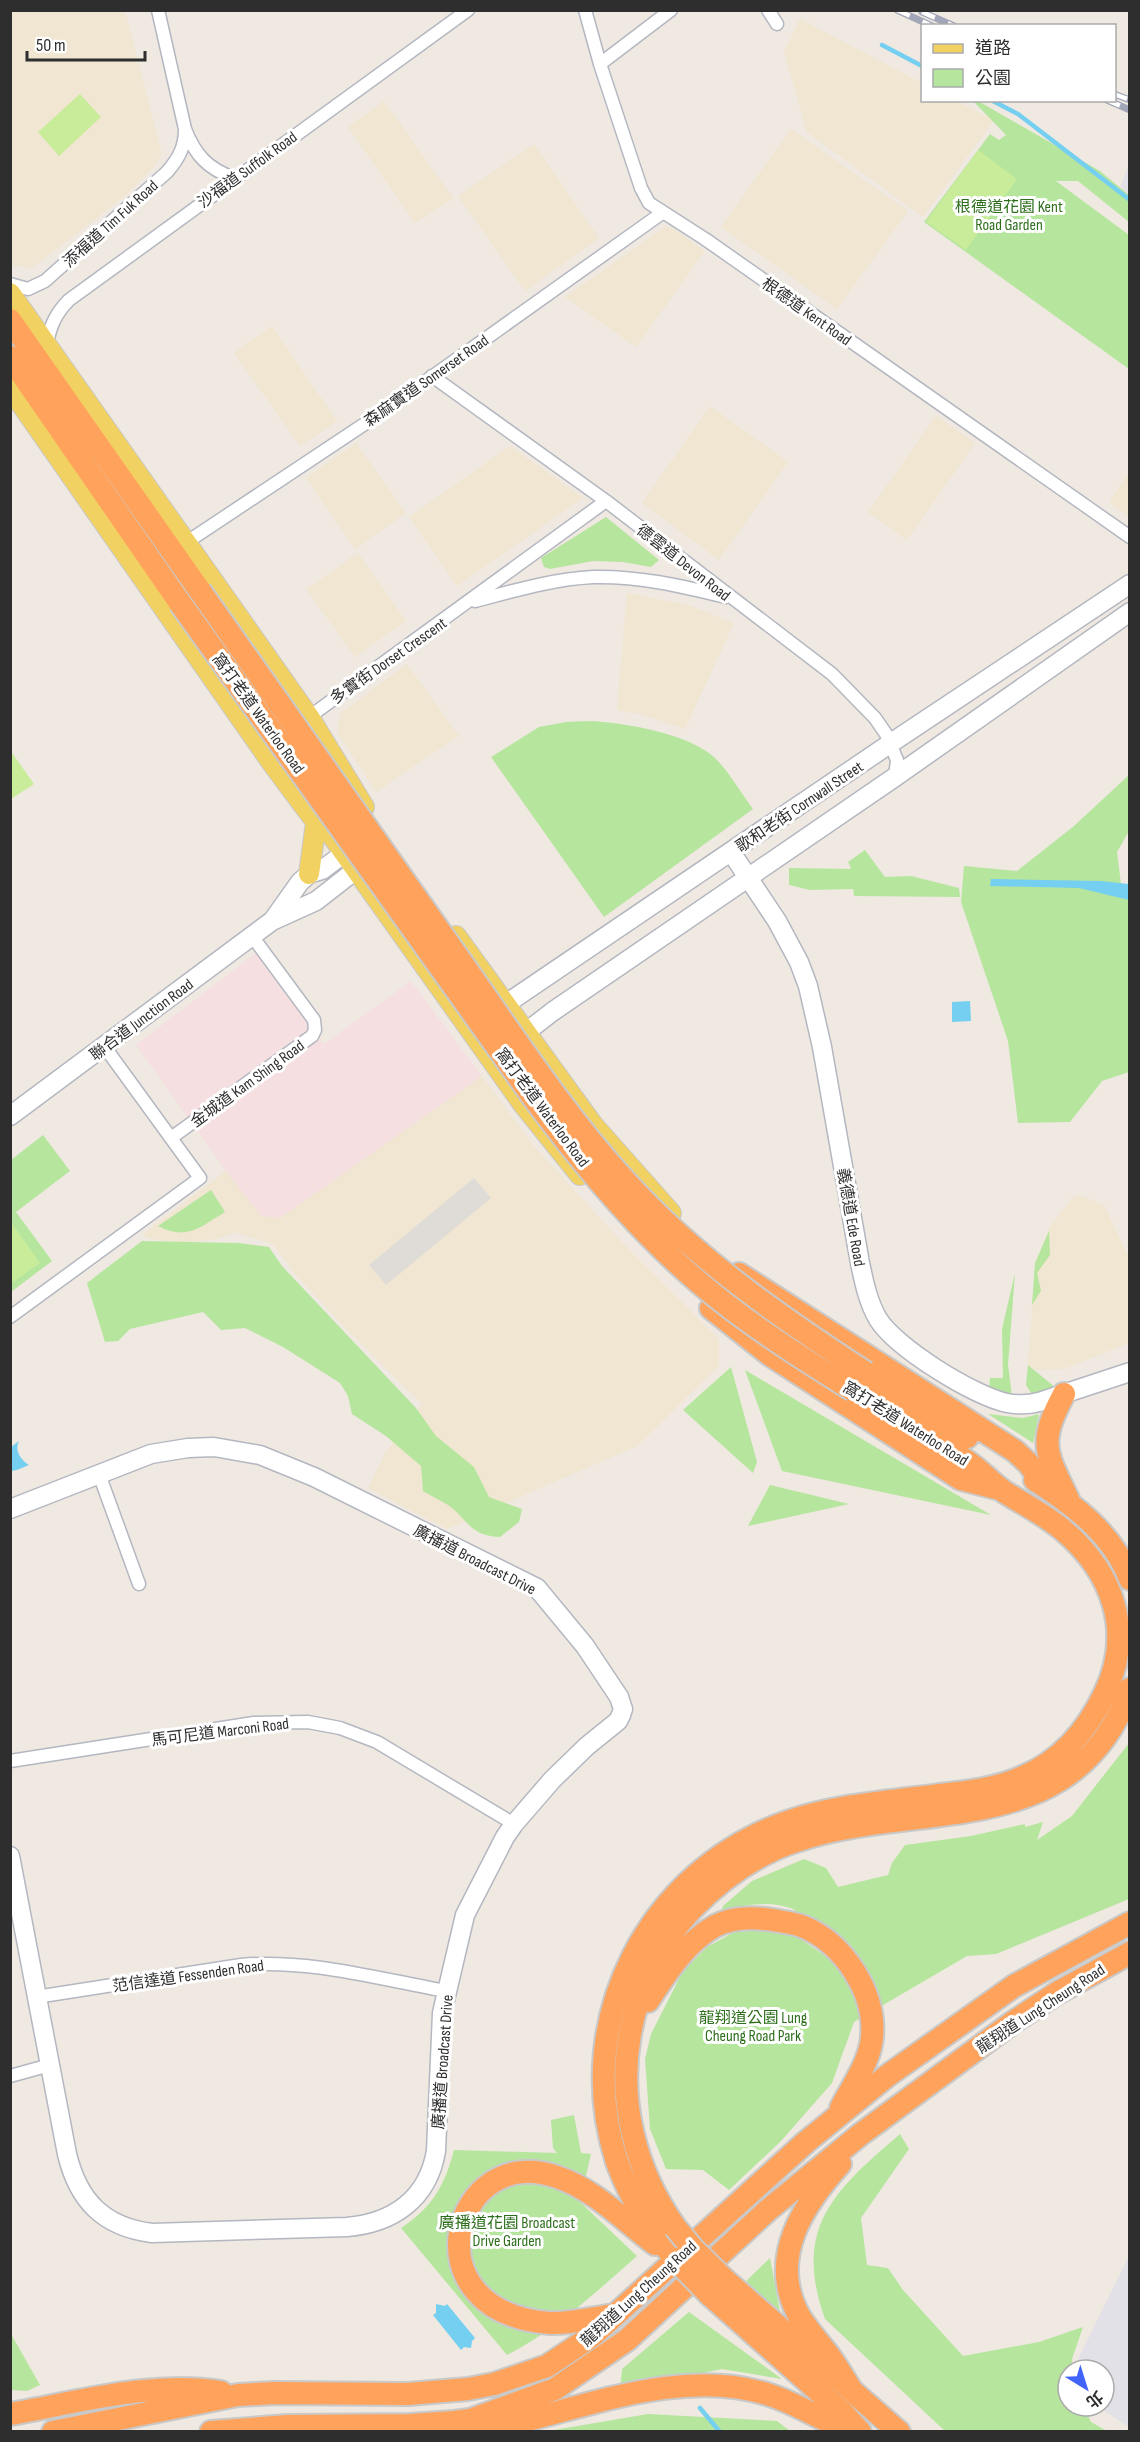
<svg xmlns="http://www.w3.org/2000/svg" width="1140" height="2442" viewBox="0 0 1140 2442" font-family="'Sofia Sans Condensed','Noto Sans TC',sans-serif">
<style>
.industrial{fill:#e3e1e8}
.education{fill:#f0e6d1}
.medical{fill:#f5dfe0}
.green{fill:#b6e59e}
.pitch{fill:#c9ec9a}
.plaza{fill:#dfdcd8}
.water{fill:#75cff0}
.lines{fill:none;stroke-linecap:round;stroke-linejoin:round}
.stream{stroke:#75cff0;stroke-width:4.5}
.street-casing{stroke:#b4b7c1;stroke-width:15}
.secondary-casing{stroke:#b4b7c1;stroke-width:21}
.primary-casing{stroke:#c9c9c9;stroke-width:22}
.highway-casing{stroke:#c9c9c9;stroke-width:26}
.street{stroke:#fff;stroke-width:12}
.secondary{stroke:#fff;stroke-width:18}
.primary{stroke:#f2d163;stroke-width:20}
.highway{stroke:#ffa35c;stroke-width:22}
.rail-casing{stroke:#a3a6b8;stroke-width:7}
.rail{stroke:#fff;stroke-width:4.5;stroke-dasharray:14;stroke-linecap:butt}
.highway-bridge-casing{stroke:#c9c9c9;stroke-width:26;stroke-linecap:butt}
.highway-bridge{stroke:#ffa35c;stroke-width:22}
.labels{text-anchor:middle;stroke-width:6;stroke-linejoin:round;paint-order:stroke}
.street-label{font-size:16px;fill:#2e2e2e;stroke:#fff}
.park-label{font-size:16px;fill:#2c6e1b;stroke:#fff}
</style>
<rect width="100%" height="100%" fill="#efe9e1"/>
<!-- industrial -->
<path class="industrial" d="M1129,164V195L1120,188Z
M1129,2256V2427L1097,2406H1104V2370H1081L1078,2359Z"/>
<!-- education -->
<path class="education" d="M10,11H125L162,154L153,168L124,197L32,268L11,265Z
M800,19L922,83V100L956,101L994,120L923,217L807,132L784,52Z
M384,101L453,198L415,223L348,127Z
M791,129L908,211L837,309L721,227Z
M534,144L599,238L525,291L458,196Z
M665,227L672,228L705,251L636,347L565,297Z
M272,326L337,421L300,446L234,353Z
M710,406L788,462L719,560L642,503Z
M936,416L975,443L907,540L868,512Z
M356,443L406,513L355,549L306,478Z
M510,446L583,498L457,586L409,517Z
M1129,473V516L1109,502Z
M358,553L406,621L355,657L306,589Z
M627,593L688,605L734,623L685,729L640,714L617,710Z
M407,664L459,736L376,792L337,732L341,713Z
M482,1076L533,1145L633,1254L719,1339V1366L637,1446L447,1529L368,1488L385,1453L422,1404L348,1331L296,1275L273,1244L235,1232L217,1239L182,1243L147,1238L143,1234L226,1171L261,1216L280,1218Z
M1078,1195L1104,1205L1129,1258V1343L1064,1369L1036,1370L1028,1365L1035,1265L1050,1226L1072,1198Z"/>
<!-- medical -->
<path class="medical" d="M256,953L324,1044L411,981L482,1076L280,1218L261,1216L226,1171L136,1045Z"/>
<!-- green -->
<path class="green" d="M973,101H978L1100,171L1129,195V222L1078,181H1056L1129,235V369L924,222L990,134L999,140L1006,135Z
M606,517L659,560L651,567L623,562L593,561L550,569L544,567L541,558Z
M591,721C625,723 693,734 717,760C731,775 741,793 753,809L604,917L491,757L539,727L566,722Z
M1129,775V831L1117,852L1121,884L1129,894V1072L1102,1081L1070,1122L1018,1123L1008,1041L961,902L964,866L1017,871L1074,826Z
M865,850L885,877L911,876L959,888L960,897L854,896L853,889L810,890L789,885V868L850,869L851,868L848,862Z
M43,1135L70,1171L16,1212L52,1261L11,1292V1160Z
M211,1190L225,1212C200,1227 187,1241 158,1226Z
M1049,1231L1050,1255L1037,1273L1041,1291L1032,1305L1035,1263Z
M142,1241L238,1243L269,1247L282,1266L416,1408L436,1436L474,1467L489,1497L522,1509L519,1522L500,1537C468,1535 470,1521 448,1505C440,1500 431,1496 423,1491L421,1466L386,1436L352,1414L348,1396L340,1383L283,1347L245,1328L221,1330L203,1312L130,1329L118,1341L105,1342L87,1283Z
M1015,1273L1008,1365L1012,1396L989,1389L990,1378H1003L1002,1329Z
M1028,1365L1056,1388L1033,1396L1026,1385Z
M731,1367L757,1462L753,1473L683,1410Z
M745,1370L991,1515L782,1471Z
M988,1414L1023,1418L1039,1414L1033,1443Z
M770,1485L849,1504L748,1526Z
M1129,1743V1899L996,1954L967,1956L854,2022L832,2083L781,2141L729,2190L703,2170L666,2169L650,2129L645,2059L651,2034L683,1971L707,1947L734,1932L767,1930L799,1938L827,1957L833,1943L793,1909C770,1900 746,1905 722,1910L723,1906L752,1881L804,1859L826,1868L838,1887L888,1875L892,1863L905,1845L971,1836L1025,1824V1827L1043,1822L1037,1840L1072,1816Z
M574,2115L581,2153L591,2154L580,2202L637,2256C596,2292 556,2330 507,2355L401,2228C432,2208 445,2185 454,2150L557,2153L553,2148L551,2120Z
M900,2134L909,2149L861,2218L867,2265L888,2268L903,2290L963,2356L1039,2342L1083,2327L1072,2359L1073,2370H1068V2406H1084L1091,2422L1107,2431H945L825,2319C792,2227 835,2190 900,2134Z
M770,2258L781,2317L746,2281Z
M689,2312L782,2379L722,2369L620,2390L622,2369Z
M11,2334L40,2385L27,2391L11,2390Z
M648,2414L777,2421L790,2431H548Z"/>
<!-- pitch -->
<path class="pitch" d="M80,94L101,117L59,156L38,132Z
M978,150L1017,179L966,250L926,222Z
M10,750L34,784L11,799H10Z
M10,1221L40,1263L13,1282L10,1278Z"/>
<!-- plaza -->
<path class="plaza" d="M474,1178L491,1198L386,1285L369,1265Z"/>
<!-- water -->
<path class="water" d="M991,879L1101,881L1129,884V900L1079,888L990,886Z
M970,1001L971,1021L952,1022V1002Z
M19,1441C14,1451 21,1460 29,1465C24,1467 16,1471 11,1471V1447Z
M436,2304L445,2306L447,2304L475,2338L472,2341L471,2348L464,2347L461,2350L433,2315L436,2313Z"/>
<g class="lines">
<!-- stream -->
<path class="stream" d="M882,45L922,66
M991,100L1018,114L1130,200
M700,2408L720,2432"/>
<defs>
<path id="street" d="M158,10L185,129C195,155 208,169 234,178
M585,10L600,64L641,188L649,203L705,239L1130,537
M768,10L777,24
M600,64L671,10
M10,284L28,289L45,281L167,172C179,158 185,147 185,129
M47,344C50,326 56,313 69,300L468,10
M432,376L606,501L832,674L875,718L886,734L897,760L895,777
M187,542L384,411L662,213
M475,601C513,591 553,579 593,577C639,576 682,586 726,597
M309,717L606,501
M171,1138L312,1036L315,1030L314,1020L252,936
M10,1317L200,1178L104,1046
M99,1474L139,1584
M10,1761L254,1723L308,1722L340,1728L377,1742L514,1824
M36,1997L241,1965C310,1959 378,1979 446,1991
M10,2076L50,2065"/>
<path id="secondary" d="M731,852L777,921L799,962L808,986L822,1047L860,1263C864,1282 868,1302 878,1319C896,1348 974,1396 1007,1403C1018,1405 1028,1405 1039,1402L1130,1372
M273,920L300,882L309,874L322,870L355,845
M494,1012L891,743L1130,584
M516,1040L552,1012L895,777L1130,612
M10,1116L272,921L316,901L366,862
M10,1509L151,1454L188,1448L214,1447L260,1455L314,1477L537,1588L585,1646L619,1697L623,1709L621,1715L618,1721L587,1746L552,1780L514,1824L505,1837L465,1915L442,2013L436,2151C428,2199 393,2223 347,2227L152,2233C103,2227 78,2200 67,2154L10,1856"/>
<path id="primary" d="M10,293L309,717L364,807
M10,388L272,763L316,822L328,830L523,1104L580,1175
M309,874L316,822
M456,936L593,1125L671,1213"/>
<path id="highway" d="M10,320L200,591
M10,357L180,603
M739,1274L1015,1451L1028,1463L1046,1487
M711,1308L769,1354L961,1479L996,1488
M866,1373L967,1437
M1064,1394C1038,1443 1045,1451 1068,1499
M1035,1480C1074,1505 1113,1534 1130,1579
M648,2001C666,1974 685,1943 715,1926C732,1917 754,1917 773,1920C783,1922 795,1923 804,1927C844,1944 876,1993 872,2037C870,2062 852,2086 841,2108
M840,2164C804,2204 769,2256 797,2312C804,2326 815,2337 824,2349C835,2362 843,2377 852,2391
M675,2227C635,2170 618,2102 630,2034C638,1988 659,1944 691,1910C721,1879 756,1854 796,1841C918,1799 1074,1844 1130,1689
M675,2259C651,2229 630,2199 617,2162C571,2020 648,1871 787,1822C835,1805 889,1802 939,1795C967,1792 996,1789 1023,1777C1061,1761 1088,1729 1105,1693C1134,1632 1113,1573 1064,1531C1046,1515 1023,1504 1003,1491C992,1483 983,1473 972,1465C935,1437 893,1414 853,1390
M725,2280L899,2432
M710,2295L841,2411L860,2432
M614,2315C593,2318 571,2324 550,2323C405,2312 453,2140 557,2177C594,2189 624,2221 655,2244
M10,2414C79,2402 152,2381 221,2392
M475,2421L504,2424L519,2422C598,2403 685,2369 767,2394C796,2403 822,2420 850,2432
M53,2432L238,2395L275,2393L408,2394L468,2389L494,2384L547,2366L592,2336L806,2142L887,2076L1014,1986L1130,1923
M211,2432L288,2426L410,2425L454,2422L470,2420L555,2389L627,2340L768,2210L861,2134L1012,2023L1057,1993L1130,1953"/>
</defs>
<!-- street casing -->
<use href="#street" class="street-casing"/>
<!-- secondary casing -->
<use href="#secondary" class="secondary-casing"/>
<!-- primary casing -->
<use href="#primary" class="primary-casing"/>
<!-- highway casing -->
<use href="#highway" class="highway-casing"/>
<!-- street -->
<use href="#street" class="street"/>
<!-- secondary -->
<use href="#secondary" class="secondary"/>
<!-- primary -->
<use href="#primary" class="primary"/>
<!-- highway -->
<use href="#highway" class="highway"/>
<defs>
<path id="rail" d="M897,10L932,26
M922,12L954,26
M1114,94L1130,100
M1107,100L1130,110"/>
</defs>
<!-- rail casing -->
<use href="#rail" class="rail-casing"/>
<!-- rail -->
<use href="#rail" class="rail"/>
<defs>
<path id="highway-bridge" d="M200,591C285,712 370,832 455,953C510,1031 562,1112 626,1182C696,1259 780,1317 866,1373
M180,603L533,1097C589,1173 653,1249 728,1306C768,1337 811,1364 853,1390
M675,2227L693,2249L725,2280
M675,2259L710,2295"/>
</defs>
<!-- highway-bridge casing -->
<use href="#highway-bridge" class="highway-bridge-casing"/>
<!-- highway-bridge -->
<use href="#highway-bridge" class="highway-bridge"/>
</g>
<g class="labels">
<!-- street labels -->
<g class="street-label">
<text transform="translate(247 169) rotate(-36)" y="6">沙福道 Suffolk Road</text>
<text transform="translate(110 223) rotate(-42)" y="6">添福道 Tim Fuk Road</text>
<text transform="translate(807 311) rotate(35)" y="6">根德道 Kent Road</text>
<text transform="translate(426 380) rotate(-35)" y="6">森麻實道 Somerset Road</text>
<text transform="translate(684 562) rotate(38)" y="6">德雲道 Devon Road</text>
<text transform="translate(388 660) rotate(-35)" y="6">多實街 Dorset Crescent</text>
<text transform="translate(259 713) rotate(54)" y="6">窩打老道 Waterloo Road</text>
<text transform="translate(799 806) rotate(-34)" y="6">歌和老街 Cornwall Street</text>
<text transform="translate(141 1019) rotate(-37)" y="6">聯合道 Junction Road</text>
<text transform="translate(247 1083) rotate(-36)" y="6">金城道 Kam Shing Road</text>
<text transform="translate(543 1107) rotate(53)" y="6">窩打老道 Waterloo Road</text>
<text transform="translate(852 1217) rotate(80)" y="6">義德道 Ede Road</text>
<text transform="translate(906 1423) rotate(32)" y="6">窩打老道 Waterloo Road</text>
<text transform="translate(475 1559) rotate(27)" y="6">廣播道 Broadcast Drive</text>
<text transform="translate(220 1731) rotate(-7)" y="6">馬可尼道 Marconi Road</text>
<text transform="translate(188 1975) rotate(-8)" y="6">范信達道 Fessenden Road</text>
<text transform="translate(1040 2008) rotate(-33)" y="6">龍翔道 Lung Cheung Road</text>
<text transform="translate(442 2062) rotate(-86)" y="6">廣播道 Broadcast Drive</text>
<text transform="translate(638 2293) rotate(-42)" y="6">龍翔道 Lung Cheung Road</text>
</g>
<!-- park labels -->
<g class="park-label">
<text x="1009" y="212">根德道花園 Kent<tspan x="1009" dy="18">Road Garden</tspan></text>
<text x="753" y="2023">龍翔道公園 Lung<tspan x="753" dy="18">Cheung Road Park</tspan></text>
<text x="507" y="2228">廣播道花園 Broadcast<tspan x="507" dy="18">Drive Garden</tspan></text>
</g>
</g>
<!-- border -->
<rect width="1140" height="2442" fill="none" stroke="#2e2e2e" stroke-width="24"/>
<!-- legend -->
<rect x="921" y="24" width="195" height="78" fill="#ffffff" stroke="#ababab" stroke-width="1.5"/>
<rect x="933" y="44" width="30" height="9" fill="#f2d163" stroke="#ababab" stroke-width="1.5"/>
<text x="975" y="54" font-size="18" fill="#2e2e2e">道路</text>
<rect x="933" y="69" width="30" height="18" fill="#b6e59e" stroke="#ababab" stroke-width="1.5"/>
<text x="975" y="84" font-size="18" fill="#2e2e2e">公園</text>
<!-- north arrow -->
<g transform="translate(1086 2388) rotate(142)"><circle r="28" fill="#ffffff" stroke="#ababab" stroke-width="1.5"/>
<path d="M0-4.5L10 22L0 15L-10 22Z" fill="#4264fb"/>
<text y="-9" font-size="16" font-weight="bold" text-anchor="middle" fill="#2e2e2e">北</text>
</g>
<!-- scale -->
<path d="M27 51v9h118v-9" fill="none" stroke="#2e2e2e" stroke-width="3"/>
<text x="36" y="51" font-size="18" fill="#2e2e2e" stroke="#ffffff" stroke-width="4.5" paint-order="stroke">50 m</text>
</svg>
